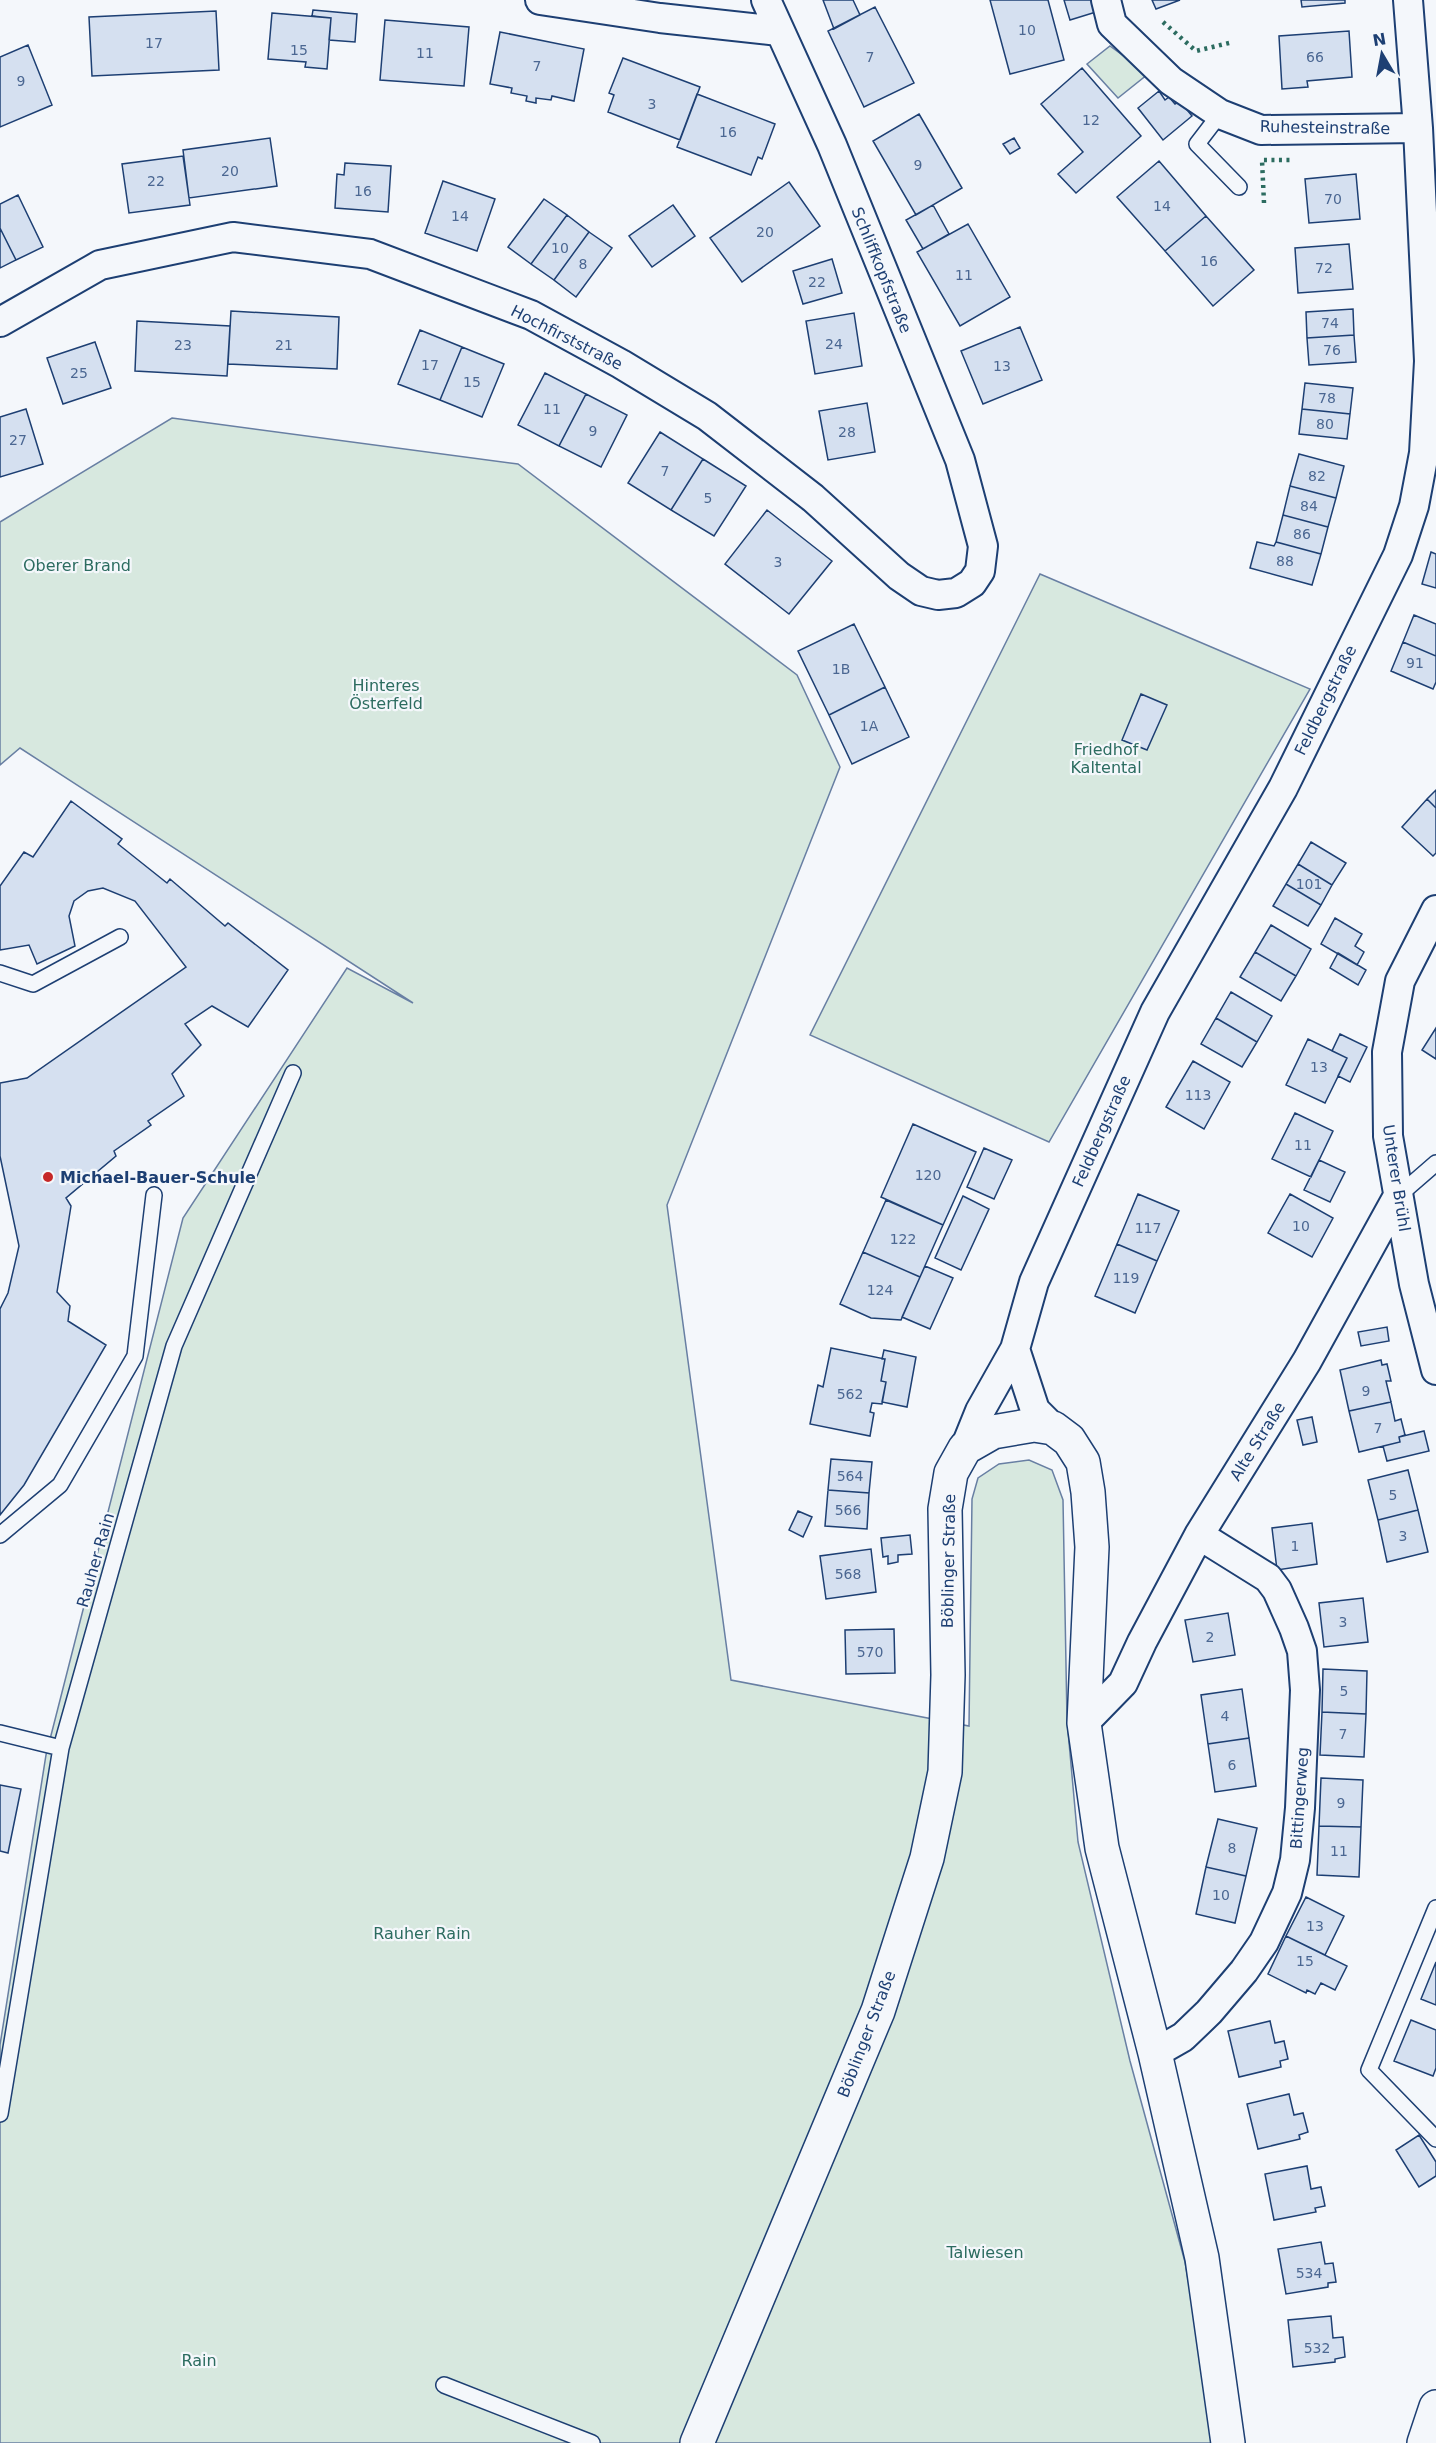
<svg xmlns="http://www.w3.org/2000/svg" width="1436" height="2443" viewBox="0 0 1436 2443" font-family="'DejaVu Sans',sans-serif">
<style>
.green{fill:#d7e8df;stroke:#687fa3;stroke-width:1.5}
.building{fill:#d5e0f0;stroke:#1d3f73;stroke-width:1.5}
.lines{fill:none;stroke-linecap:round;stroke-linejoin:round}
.lane-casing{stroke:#1d3f73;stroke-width:18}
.street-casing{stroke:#1d3f73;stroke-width:32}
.secondary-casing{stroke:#1d3f73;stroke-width:36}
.lane{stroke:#f4f7fb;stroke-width:15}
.street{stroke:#f4f7fb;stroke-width:28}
.secondary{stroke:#f4f7fb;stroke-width:33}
.hedge{stroke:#2c6c60;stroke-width:4.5;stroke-dasharray:3 4.5;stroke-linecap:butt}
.poi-dot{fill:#c62828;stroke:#f4f7fb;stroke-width:2}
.labels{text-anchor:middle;stroke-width:4.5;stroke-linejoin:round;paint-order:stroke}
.number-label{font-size:14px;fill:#4b6792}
.street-label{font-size:16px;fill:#1d3f73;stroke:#f4f7fb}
.park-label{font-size:16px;fill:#2c6c60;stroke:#f4f7fb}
.poi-label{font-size:16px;font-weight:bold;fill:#1d3f73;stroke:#f4f7fb;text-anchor:start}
</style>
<rect width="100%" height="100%" fill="#f4f7fb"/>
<!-- green -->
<path class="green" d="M1110,46L1148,74L1118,98L1087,64Z
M172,418L518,464L797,675L840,767L667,1205L731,1680L969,1726L972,1499L978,1478L999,1464L1029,1460L1052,1470L1063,1500L1067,1720L1078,1842L1130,2061L1185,2262L1217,2443H0V2045L46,1755L183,1218L347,968L413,1003L20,748L0,765V522Z
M1040,574L1310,689L1049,1142L810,1035Z"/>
<!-- building -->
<path class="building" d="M823,0H853L860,15L834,29Z
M990,0H1048L1064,60L1010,74Z
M1064,0H1092L1096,12L1070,20Z
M1152,0H1180L1156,9Z
M1301,0H1345V3L1302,7Z
M875,7L914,83L864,107L828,31Z
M313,10L357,14L355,42L329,40L331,18L312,16Z
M216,11L219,70L92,76L89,17Z
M272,13L331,18L327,69L305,67L306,62L268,59Z
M385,20L469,27L464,86L380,80Z
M1349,31L1352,77L1307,81L1308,87L1282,89L1279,36Z
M500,32L584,49L574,101L552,96L551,100L536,98V103L526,101L527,96L511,93L512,88L490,84Z
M28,45L52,105L0,127V57Z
M623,58L700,87L680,140L608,112L614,95L609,93Z
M1082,68L1141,136L1076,193L1058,174L1083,152L1041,104Z
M1159,91L1165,100L1169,97L1175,104L1180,101L1192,116L1163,140L1138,108Z
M697,94L775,124L762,159L758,157L751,175L677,147Z
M919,114L962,188L916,215L873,141Z
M270,138L277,186L189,198L183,150Z
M1014,138L1020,148L1010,154L1003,144Z
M183,156L190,205L129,213L122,164Z
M1159,161L1206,216L1165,251L1117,197Z
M345,163L391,166L388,212L335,208L337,174L344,175Z
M1356,174L1360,219L1309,223L1305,179Z
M443,181L495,199L477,251L425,233Z
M789,182L820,226L742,282L710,238Z
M18,195L43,247L16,260L0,228V204Z
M544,199L567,215L531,264L508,247Z
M673,205L695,236L652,267L629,236Z
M933,205L949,234L923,249L906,220Z
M567,215L589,232L554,280L531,264Z
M1206,216L1254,270L1213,306L1165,251Z
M968,224L1010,297L960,326L917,252Z
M0,228L16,260L0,268Z
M589,232L612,248L576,297L554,280Z
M1349,244L1353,289L1298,293L1295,248Z
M832,259L842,293L803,304L793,271Z
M1353,309L1354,335L1307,338L1306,312Z
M231,311L339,317L337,369L228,364Z
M854,313L862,366L815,374L806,321Z
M137,321L230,326L227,376L135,371Z
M1020,327L1042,380L983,404L961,351Z
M420,330L462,347L440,400L398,384Z
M1354,335L1356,362L1309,365L1307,338Z
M95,342L111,388L63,404L47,358Z
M462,347L504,364L482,417L440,400Z
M545,373L586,394L559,446L518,425Z
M1305,383L1353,388L1350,414L1302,409Z
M586,394L627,415L601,467L559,446Z
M867,403L875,452L828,460L819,411Z
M26,409L43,464L0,477V417Z
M1302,409L1350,414L1347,439L1299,434Z
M660,432L703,459L671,510L628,483Z
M1299,454L1344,466L1336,498L1290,486Z
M703,459L746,486L714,536L671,510Z
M1290,486L1336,498L1328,527L1283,515Z
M767,510L832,561L789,614L725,564Z
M1283,515L1328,527L1321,554L1276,542Z
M1257,542L1274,546L1276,542L1321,554L1312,585L1250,568Z
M1431,552L1436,554V588L1422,584Z
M1414,615L1436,624V656L1403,642Z
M854,624L885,687L829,715L798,651Z
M1403,642L1436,656V682L1433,689L1391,671Z
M885,687L909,737L852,764L829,715Z
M1141,694L1167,705L1147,750L1122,740Z
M1436,790V808L1427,799Z
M1427,799L1436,808V853L1433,856L1402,827Z
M71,801L122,839L118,844L167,883L170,879L225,926L228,923L288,970L248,1027L212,1006L185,1024L201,1045L172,1074L184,1096L148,1121L151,1125L114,1151L116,1156L66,1198L71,1206L57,1292L70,1306L68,1321L106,1345L24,1485L0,1515V1309L8,1293L19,1246L0,1156V1083L27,1078L186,967L135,901L103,888L88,891L74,901L69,916L75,946L37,964L29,945L0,950V886L24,852L33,857Z
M1311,842L1346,863L1332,885L1298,864Z
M1298,864L1332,885L1321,905L1286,884Z
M1286,884L1321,905L1308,926L1273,906Z
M1335,918L1362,934L1355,946L1364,952L1357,965L1321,944Z
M1271,925L1311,949L1296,976L1255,952Z
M1255,952L1296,976L1281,1001L1240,977Z
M1338,953L1366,970L1358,985L1330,968Z
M1231,992L1272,1016L1257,1042L1216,1018Z
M1216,1018L1257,1042L1242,1067L1201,1044Z
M1436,1028V1059L1422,1050Z
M1340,1034L1367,1047L1350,1082L1338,1076L1347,1058L1332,1051Z
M1308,1039L1347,1058L1325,1103L1286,1085Z
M1193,1061L1230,1082L1204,1129L1166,1107Z
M1295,1113L1333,1131L1311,1177L1272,1159Z
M913,1124L976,1152L943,1225L881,1197Z
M984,1148L1012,1160L994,1199L967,1187Z
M1319,1160L1345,1172L1330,1202L1304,1190Z
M1138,1194L1179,1211L1157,1261L1117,1244Z
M1290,1194L1333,1218L1312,1257L1268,1233Z
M963,1196L989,1209L961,1270L935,1258Z
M886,1200L943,1225L920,1277L863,1252Z
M1117,1244L1157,1261L1135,1313L1095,1296Z
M863,1252L920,1277L901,1320L871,1318L840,1304Z
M925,1266L953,1278L930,1329L902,1317Z
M1387,1327L1389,1341L1361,1346L1358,1332Z
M831,1348L885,1359L881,1381L886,1382L882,1404L872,1403L870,1412L874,1413L870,1436L810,1424L818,1385L823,1387Z
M884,1350L916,1357L907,1407L882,1402L886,1382L881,1381L885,1359H882Z
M1381,1360L1382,1365L1387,1364L1391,1381H1386L1391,1402L1349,1411L1340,1370Z
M1391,1402L1395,1421L1401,1419L1405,1435L1399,1437L1400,1442L1359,1452L1349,1411Z
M1312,1417L1317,1442L1303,1445L1297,1420Z
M1424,1431L1429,1451L1387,1461L1383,1446L1400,1442L1399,1437Z
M831,1459L872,1462L869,1493L828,1490Z
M1408,1470L1418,1510L1378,1520L1368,1480Z
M828,1490L869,1493L867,1529L825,1526Z
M1418,1510L1428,1552L1387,1562L1378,1520Z
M798,1511L812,1517L803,1537L789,1530Z
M1312,1523L1317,1564L1277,1570L1272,1528Z
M910,1535L912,1554L898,1555V1562L888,1564V1556L883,1557L881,1538Z
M871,1549L876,1592L826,1599L820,1556Z
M1363,1598L1368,1642L1324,1647L1319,1603Z
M1228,1613L1235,1655L1193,1662L1185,1620Z
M894,1629L895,1673L846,1674L845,1630Z
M1323,1669L1367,1671L1366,1714L1322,1712Z
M1242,1689L1249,1738L1208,1744L1201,1695Z
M1322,1712L1366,1714L1364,1757L1320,1755Z
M1249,1738L1256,1786L1215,1792L1208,1744Z
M1321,1778L1363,1780L1361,1827L1319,1826Z
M0,1785L21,1789L8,1853L0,1851Z
M1218,1819L1257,1828L1246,1876L1206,1867Z
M1319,1826L1361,1827L1359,1877L1317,1875Z
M1206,1867L1246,1876L1235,1923L1196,1914Z
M1306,1897L1344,1916L1325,1955L1286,1936Z
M1286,1936L1347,1966L1335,1990L1321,1983L1315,1994L1307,1990L1306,1993L1268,1974Z
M1436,1962V2005L1421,1999Z
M1411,2020L1436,2030V2068L1433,2076L1394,2061Z
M1270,2021L1275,2043L1284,2041L1288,2059L1280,2061L1281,2067L1239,2077L1228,2031Z
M1289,2094L1294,2115L1303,2113L1308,2132L1299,2135L1300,2139L1258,2149L1247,2104Z
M1419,2135L1436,2162V2176L1419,2187L1396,2150Z
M1307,2166L1311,2189L1321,2187L1325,2206L1315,2208L1316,2212L1274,2220L1265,2174Z
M1321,2242L1325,2264L1333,2263L1336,2282L1328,2283V2287L1286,2294L1278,2249Z
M1331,2316L1333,2338L1343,2337L1345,2357L1335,2359V2362L1293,2367L1288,2320Z"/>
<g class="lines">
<defs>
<path id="lane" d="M1220,114L1197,144L1239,187
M0,973L33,984L120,937
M1398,1196L1436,1163
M0,1535L60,1485L135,1356L154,1195
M0,1733L61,1748
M1436,1908L1369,2070L1436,2139
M0,2114L61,1748L174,1346L293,1073
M444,2385L592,2443"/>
<path id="street" d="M540,0L660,18L779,31
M1106,0L1112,24L1171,81L1220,114L1261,130L1418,128
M0,322L100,265L233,237L370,254L531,315L621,364L707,416L813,498L899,576L921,591L938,595L956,593L972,583L980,571L983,546L960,460L832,145L766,0
M1436,910L1400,981L1387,1052L1388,1136L1414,1284L1436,1370
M1015,1349L1035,1410L1053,1428
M965,1448L980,1411L1015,1349L1034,1282L1155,1012L1283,788L1398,555L1414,506L1424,453L1429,361L1418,128L1408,0
M1084,1723L1123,1683L1142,1642L1199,1535L1307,1361L1398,1196
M1155,2053L1183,2037L1209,2012L1244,1971L1264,1942L1287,1893L1295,1860L1300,1808L1305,1690L1302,1651L1294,1628L1277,1590L1268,1578L1199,1535"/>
<path id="secondary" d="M697,2443L878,2011L927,1858L945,1772L948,1675L945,1509L951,1473L965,1448L993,1432L1034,1425L1053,1428L1069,1440L1083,1462L1088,1492L1092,1547L1084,1723L1102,1848L1155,2053L1202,2258L1228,2443
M1424,2443L1436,2407"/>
</defs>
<!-- lane casing -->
<use href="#lane" class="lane-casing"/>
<!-- street casing -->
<use href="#street" class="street-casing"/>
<!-- secondary casing -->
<use href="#secondary" class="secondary-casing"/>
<!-- lane -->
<use href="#lane" class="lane"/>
<!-- street -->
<use href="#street" class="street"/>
<!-- secondary -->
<use href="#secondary" class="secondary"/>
<!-- hedge -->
<path class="hedge" d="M1163,22L1196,51L1233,42
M1264,203L1262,160H1293"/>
</g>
<!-- markers -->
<circle class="poi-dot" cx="48" cy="1177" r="6"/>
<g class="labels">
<!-- number labels -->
<g class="number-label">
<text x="1027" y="35">10</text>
<text x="154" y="48">17</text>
<text x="299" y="55">15</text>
<text x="425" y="58">11</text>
<text x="870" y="62">7</text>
<text x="1315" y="62">66</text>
<text x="537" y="71">7</text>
<text x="21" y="86">9</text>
<text x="652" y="109">3</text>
<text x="1091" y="125">12</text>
<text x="728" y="137">16</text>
<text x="918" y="170">9</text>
<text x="230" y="176">20</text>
<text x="156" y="186">22</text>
<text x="363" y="196">16</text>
<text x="1333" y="204">70</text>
<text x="1162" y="211">14</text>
<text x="460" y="221">14</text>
<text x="765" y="237">20</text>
<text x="560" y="253">10</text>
<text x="1209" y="266">16</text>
<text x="583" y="269">8</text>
<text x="1324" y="273">72</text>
<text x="964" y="280">11</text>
<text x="817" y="287">22</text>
<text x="1330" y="328">74</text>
<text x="834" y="349">24</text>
<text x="183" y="350">23</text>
<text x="284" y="350">21</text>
<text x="1332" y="355">76</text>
<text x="430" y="370">17</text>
<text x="1002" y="371">13</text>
<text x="79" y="378">25</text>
<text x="472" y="387">15</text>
<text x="1327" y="403">78</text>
<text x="552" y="414">11</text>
<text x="1325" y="429">80</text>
<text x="593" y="436">9</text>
<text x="847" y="437">28</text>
<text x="18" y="445">27</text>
<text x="665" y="476">7</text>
<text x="1317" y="481">82</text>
<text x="708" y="503">5</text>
<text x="1309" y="511">84</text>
<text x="1302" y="539">86</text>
<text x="1285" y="566">88</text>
<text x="778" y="567">3</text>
<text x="1415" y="668">91</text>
<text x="841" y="674">1B</text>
<text x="869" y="731">1A</text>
<text x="1309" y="889">101</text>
<text x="1319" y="1072">13</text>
<text x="1198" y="1100">113</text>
<text x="1303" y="1150">11</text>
<text x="928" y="1180">120</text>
<text x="1301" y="1231">10</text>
<text x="1148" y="1233">117</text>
<text x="903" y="1244">122</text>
<text x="1126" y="1283">119</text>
<text x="880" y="1295">124</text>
<text x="1366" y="1396">9</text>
<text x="850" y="1399">562</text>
<text x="1378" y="1433">7</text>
<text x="850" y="1481">564</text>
<text x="1393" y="1500">5</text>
<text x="848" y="1515">566</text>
<text x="1403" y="1541">3</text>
<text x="1295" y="1551">1</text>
<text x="848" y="1579">568</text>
<text x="1343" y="1627">3</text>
<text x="1210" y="1642">2</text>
<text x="870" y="1657">570</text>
<text x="1344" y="1696">5</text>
<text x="1225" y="1721">4</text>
<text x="1343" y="1739">7</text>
<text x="1232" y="1770">6</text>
<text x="1341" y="1808">9</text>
<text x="1232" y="1853">8</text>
<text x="1339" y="1856">11</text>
<text x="1221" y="1900">10</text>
<text x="1315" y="1931">13</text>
<text x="1305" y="1966">15</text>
<text x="1309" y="2278">534</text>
<text x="1317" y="2353">532</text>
</g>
<!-- street labels -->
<g class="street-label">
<text transform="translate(1325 127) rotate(1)" y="6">Ruhesteinstraße</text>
<text transform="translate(882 270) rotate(68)" y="6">Schliffkopfstraße</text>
<text transform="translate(567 337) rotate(27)" y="6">Hochfirststraße</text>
<text transform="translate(1325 700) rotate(-64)" y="6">Feldbergstraße</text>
<text transform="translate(1101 1131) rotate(-66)" y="6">Feldbergstraße</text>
<text transform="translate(1397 1178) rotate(81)" y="6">Unterer Brühl</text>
<text transform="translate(1257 1441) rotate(-58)" y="6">Alte Straße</text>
<text transform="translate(95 1560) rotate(-74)" y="6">Rauher Rain</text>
<text transform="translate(948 1561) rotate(-89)" y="6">Böblinger Straße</text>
<text transform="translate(1299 1798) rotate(-86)" y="6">Bittingerweg</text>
<text transform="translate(866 2034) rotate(-69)" y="6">Böblinger Straße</text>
</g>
<!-- park labels -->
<g class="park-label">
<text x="77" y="571">Oberer Brand</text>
<text x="386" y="691">Hinteres<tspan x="386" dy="18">Österfeld</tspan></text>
<text x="1106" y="755">Friedhof<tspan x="1106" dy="18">Kaltental</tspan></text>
<text x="422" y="1939">Rauher Rain</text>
<text x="985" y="2258">Talwiesen</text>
<text x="199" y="2366">Rain</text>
</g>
<!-- poi labels -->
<g class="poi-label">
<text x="60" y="1183">Michael-Bauer-Schule</text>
</g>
</g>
<!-- north arrow -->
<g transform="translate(1382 54) rotate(350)" stroke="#f4f7fb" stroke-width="4.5" paint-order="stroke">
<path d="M0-4.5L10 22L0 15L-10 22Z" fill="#1d3f73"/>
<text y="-9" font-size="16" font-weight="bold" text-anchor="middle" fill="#1d3f73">N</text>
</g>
</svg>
